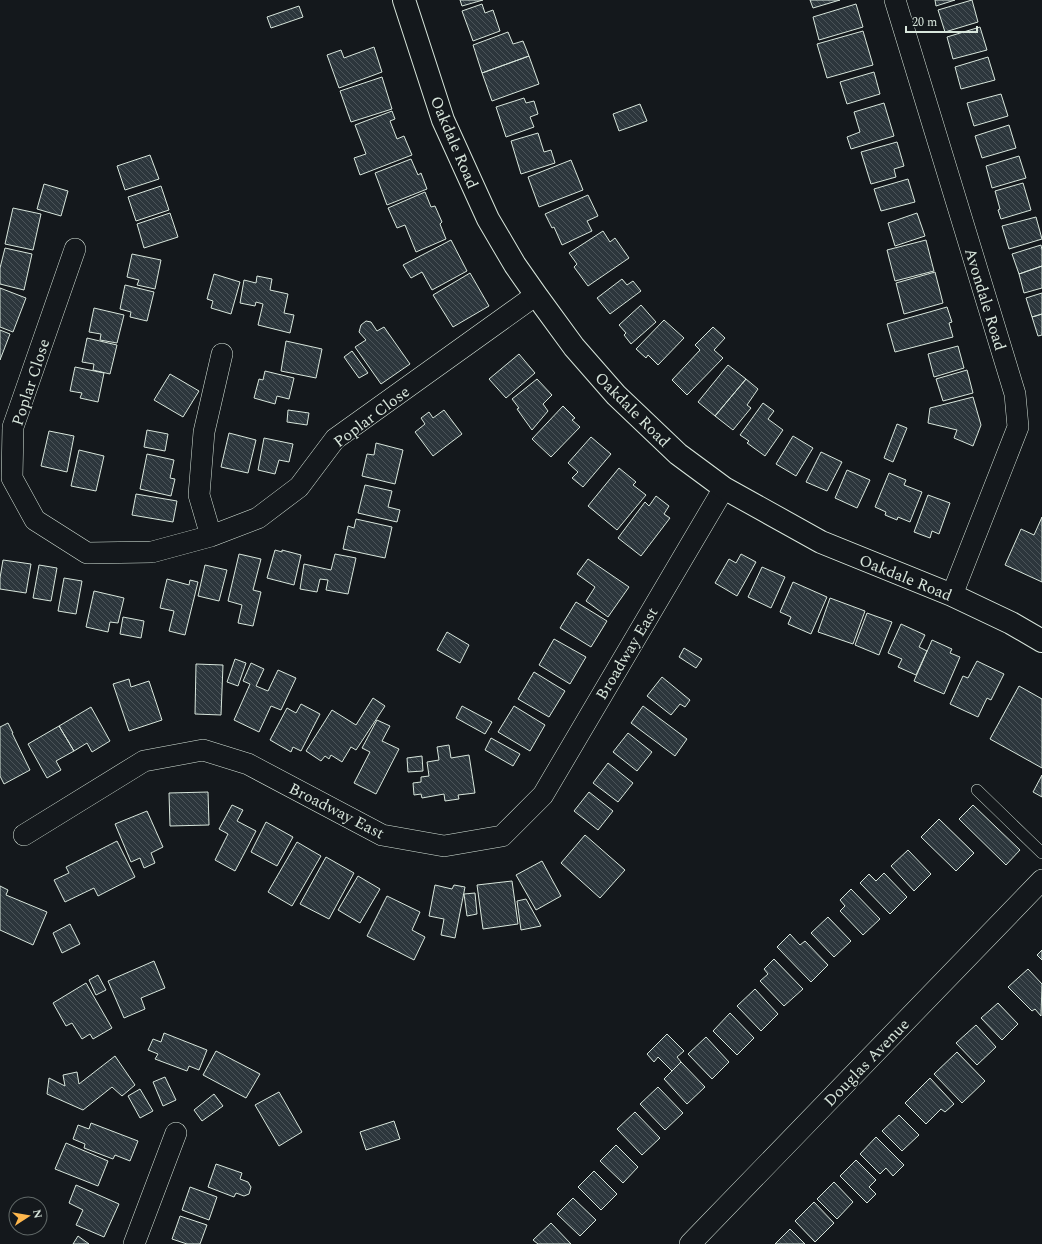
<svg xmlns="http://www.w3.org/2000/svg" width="1042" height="1244" viewBox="0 0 1042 1244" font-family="Spectral,serif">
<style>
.building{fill:url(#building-back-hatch);stroke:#d8e6dc}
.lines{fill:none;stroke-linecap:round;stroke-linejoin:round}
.service-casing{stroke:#d8e6dc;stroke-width:12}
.minor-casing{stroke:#d8e6dc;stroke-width:22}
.tertiary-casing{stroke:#d8e6dc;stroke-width:24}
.service{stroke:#14181c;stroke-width:11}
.minor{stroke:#14181c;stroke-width:21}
.tertiary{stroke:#14181c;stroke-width:22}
.labels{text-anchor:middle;stroke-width:3;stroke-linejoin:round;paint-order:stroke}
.street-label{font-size:16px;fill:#d8e6dc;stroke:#14181c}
</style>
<defs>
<pattern id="building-back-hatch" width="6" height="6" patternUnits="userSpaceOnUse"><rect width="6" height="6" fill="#2c363c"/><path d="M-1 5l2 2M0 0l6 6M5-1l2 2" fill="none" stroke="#4a5358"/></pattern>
</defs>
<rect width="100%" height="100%" fill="#14181c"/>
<!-- building -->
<path class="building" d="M460,0H483L462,6Z
M810,0H840L813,8Z
M935,0H955L936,6Z
M972,0L978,22L945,32L938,10Z
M482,4L485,13L493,10L500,31L473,41L462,11Z
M856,4L863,27L819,40L813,17Z
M299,6L303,17L271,28L267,17Z
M980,27L987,50L953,59L947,37Z
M863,31L873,65L827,78L817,44Z
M508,32L513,44L523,41L529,56L482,73L473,45Z
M374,47L382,72L339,88L327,55L341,50L344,58Z
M529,56L539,84L492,101L482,73Z
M988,57L995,80L961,89L955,67Z
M874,72L880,94L847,104L840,82Z
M382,77L392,109L351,122L340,91Z
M1001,94L1008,116L974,126L967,103Z
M524,98L526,103L534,101L538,114L530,117L534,127L506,137L496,107Z
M884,103L894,136L851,149L847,137L860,132L854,112Z
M640,104L647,121L619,131L613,114Z
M392,111L395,119L390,121L397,139L404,136L412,155L360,175L354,158L366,154L355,125Z
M1009,125L1016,148L982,158L975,136Z
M538,133L544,152L551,150L555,163L521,174L511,141Z
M897,142L904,166L894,169L896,177L871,184L861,152Z
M150,155L159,179L125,190L117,166Z
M1019,156L1026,178L992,188L986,166Z
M411,159L418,175L421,173L427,189L387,205L375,173Z
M571,160L583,190L539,207L528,177Z
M908,179L915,202L881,211L874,189Z
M1023,183L1031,210L1001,219L998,210L1000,209L995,191Z
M44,184L68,191L61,216L37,209Z
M161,186L169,210L136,221L128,197Z
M425,192L431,207L435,206L442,222L440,224L446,239L416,252L405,225L397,228L388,208Z
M588,195L598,216L587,221L592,231L562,245L554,227L552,228L545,214Z
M13,208L41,214L33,250L5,244Z
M170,213L178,237L144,248L137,224Z
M917,213L925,236L895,246L888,223Z
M1036,217L1042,239L1009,249L1002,226Z
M603,231L610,242L615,238L629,258L588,286L574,267L577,264L569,253Z
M451,240L467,271L432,290L422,272L411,278L403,265Z
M926,240L934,271L895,281L887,250Z
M1041,245L1042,250V266L1019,274L1012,254Z
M5,248L32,254L24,290L0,284V268Z
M132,254L161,260L155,289L137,285L139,280L127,277Z
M1042,266V288L1024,293L1019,274Z
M935,272L943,303L904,314L896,283Z
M470,273L489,306L453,327L433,295Z
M214,274L240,282L231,314L211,308L213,301L207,299Z
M257,276L272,279L270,290L288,294L284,313L294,315L290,333L258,325L263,304L256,302L255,306L240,303L244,280L256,283Z
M622,279L627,285L633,281L641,291L610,314L597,298Z
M125,285L154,292L147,321L130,317L131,312L120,309Z
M0,288L26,298L13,332L0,327Z
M1042,293V314L1032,317L1026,298Z
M641,305L656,322L631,344L624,335L626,333L619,325Z
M947,307L952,322L949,323L953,337L895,352L887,324Z
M94,308L124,315L117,343L100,340L101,334L89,332Z
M1042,314V335L1038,336L1032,317Z
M664,320L684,338L658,365L648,355L646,358L636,349Z
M366,321L371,322L377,331L384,327L410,364L381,384L355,347L366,340L359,332L361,325Z
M713,327L725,338L714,350L723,358L687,395L672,380L700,350L695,345Z
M0,330L10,334L0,360Z
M87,338L117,345L110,374L93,370L94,364L82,362Z
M286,341L322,349L316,378L281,371Z
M958,346L964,368L934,377L928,354Z
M352,351L368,373L359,378L344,357Z
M519,354L535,373L506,398L489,379Z
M728,365L746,379L715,416L698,402Z
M75,367L104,373L98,402L80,398L82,393L70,391Z
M967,370L973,393L943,401L936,379Z
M265,371L294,378L289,399L277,396L275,404L254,398L259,379L263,380Z
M170,374L199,391L183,417L154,400Z
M537,379L552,395L543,404L548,411L532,430L517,409L519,408L512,399Z
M746,379L758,389L747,405L751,408L733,430L715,416Z
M973,397L981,425L973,446L954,438L957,430L928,423L930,408Z
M763,403L774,411L768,419L783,430L765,456L747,443L749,441L740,435Z
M563,406L575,418L572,420L580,427L551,457L532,439Z
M288,410L309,413L307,425L287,422Z
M444,410L462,434L433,456L415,432L425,424L421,418L429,412L433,418Z
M897,424L907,428L893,462L884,458Z
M147,430L168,434L165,451L144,447Z
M49,431L74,436L67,472L41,466Z
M229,433L256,440L248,473L221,467Z
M793,436L813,448L796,476L776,464Z
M591,437L611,454L583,487L572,478L578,472L568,463Z
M264,438L293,444L289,462L279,460L275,474L258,470Z
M376,443L403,450L395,484L362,476L367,454L374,455Z
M79,450L104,456L96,491L71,486Z
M821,452L842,462L827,491L806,482Z
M147,454L174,460L170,478L175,479L171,496L140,489Z
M619,468L636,482L633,485L646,495L617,530L588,506Z
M847,470L870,480L857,508L835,498Z
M889,473L906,480L904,485L922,492L910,522L898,517L897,520L885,515L886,512L875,507Z
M365,485L392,491L388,507L400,510L397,522L358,513Z
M136,494L177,501L173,522L132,515Z
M928,495L950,503L939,534L932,531L930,538L914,532Z
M656,496L669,506L664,514L670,518L641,556L618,538L645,502L649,506Z
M1042,517V582L1005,565L1021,529L1034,535Z
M356,519L392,527L385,558L343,549L348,526L354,528Z
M275,550L282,552V550L301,555L294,585L267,578Z
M239,554L261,559L253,590L261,592L253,626L238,623L242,605L228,601Z
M335,554L356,558L348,594L326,590L328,580L320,579L317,592L300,589L304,564L331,570Z
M741,554L756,562L737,596L715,583L729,559L736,563Z
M588,559L629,587L608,617L586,601L595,587L577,574Z
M3,560L31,564L26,593L0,589V578Z
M39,565L57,568L51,601L33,598Z
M205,565L227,570L219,601L198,596Z
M762,567L785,577L771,608L748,597Z
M64,578L82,581L76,614L58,611Z
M167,579L189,585L190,580L198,582L185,635L169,631L174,611L160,608Z
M793,582L827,597L811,634L788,624L791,617L780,612Z
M94,591L124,598L118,623L110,622L108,632L86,627Z
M830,598L865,611L853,644L818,632Z
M576,602L607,621L591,647L560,628Z
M867,613L892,622L879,655L855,645Z
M123,617L144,621L141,638L120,634Z
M901,624L925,635L919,647L927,651L916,675L898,667L902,659L888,653Z
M447,632L469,645L460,663L437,650Z
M554,639L586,657L570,684L539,665Z
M932,640L952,649L950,653L960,657L944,694L914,681Z
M684,648L702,659L696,668L679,657Z
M235,659L246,663L238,686L227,682Z
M977,661L1004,674L991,700L987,698L978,717L950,704L963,676L968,678Z
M251,663L264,669L256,686L268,691L278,670L296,678L281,710L271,706L259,732L234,720L250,684L243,681Z
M196,664L223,665L221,715L195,714Z
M534,672L565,691L549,717L518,699Z
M662,677L690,700L685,707L680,704L671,715L647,696Z
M129,679L131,687L149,681L162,720L129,731L113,684Z
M1019,686L1042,699V768L990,739Z
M373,698L385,706L356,750L351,747L342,762L331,755L329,759L325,756L321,761L306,751L332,710L356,725Z
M301,704L320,714L301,751L293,747L291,752L270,740L287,708L296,713Z
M462,706L492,722L485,734L456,718Z
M514,706L545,725L530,751L498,732Z
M643,706L687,739L675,756L631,723Z
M91,707L110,741L92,752L87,743L74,751L59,726Z
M377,720L390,726L382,741L399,749L376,794L354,783L370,752L362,748Z
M8,723L13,733H12L30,770L4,784L0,776V727Z
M59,726L74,751L56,761L61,770L47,778L28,744Z
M628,733L652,752L637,771L613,752Z
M491,738L520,754L513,766L485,750Z
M449,745L451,758L469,755L475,793L458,795L459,799L445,801L444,794L422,798L421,794L414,795L413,783L421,782V777L429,776L427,762L439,760L437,747Z
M422,756L423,771L408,772L407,758Z
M608,763L633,783L618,802L593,783Z
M1042,775V797L1033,792Z
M208,792L209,825L170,826L169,793Z
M589,792L613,811L598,830L574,811Z
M232,805L243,810L237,821L256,831L235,871L215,860L228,834L219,829Z
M973,805L1020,850L1006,865L959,819Z
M147,811L163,847L151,853L155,863L144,868L140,858L131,862L115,824Z
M939,819L974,853L956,871L921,837Z
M266,822L293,837L277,866L251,852Z
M585,835L625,870L600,898L561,863Z
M117,841L135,877L98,896L94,888L65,902L54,880L69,873L66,867Z
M297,842L321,856L292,906L268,892Z
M908,850L931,874L914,891L891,866Z
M326,857L354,873L329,919L300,904Z
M542,861L561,896L536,910L516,875Z
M884,873L907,897L890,914L860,883L869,874L876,881Z
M358,876L380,889L360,923L338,910Z
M512,881L518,924L483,929L477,885Z
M435,885L452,889L454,885L465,887L455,938L441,935L444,919L429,916Z
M0,886L8,890L6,895L47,912L33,945L0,930Z
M851,889L880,919L863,935L840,911L845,906L840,900Z
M475,893L477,914L467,916L464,894Z
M387,896L420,912L412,930L425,937L414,960L367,936Z
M526,899L541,926L521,930L517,901Z
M828,917L851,941L834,957L811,933Z
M70,924L80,944L62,953L53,933Z
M790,934L800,945L805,941L828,965L811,982L777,947Z
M1042,950V960L1037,955Z
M774,959L803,989L784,1006L760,981L768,974L764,969Z
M154,961L165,988L141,998L145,1009L124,1018L108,981Z
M1028,969L1042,984L1041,1016L1035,1009L1032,1011L1008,987Z
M98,975L106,990L96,995L89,980Z
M86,983L112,1028L93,1039L90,1034L82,1039L72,1023L66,1026L53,1003Z
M755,989L778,1014L761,1031L737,1006Z
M998,1003L1018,1024L1002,1040L981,1018Z
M730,1013L754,1038L737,1055L713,1031Z
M976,1025L996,1047L977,1065L956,1043Z
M164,1033L207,1050L199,1070L189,1066L187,1071L155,1059L158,1054L148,1050L153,1039L161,1042Z
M667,1034L684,1051L677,1057L681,1062L672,1071L658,1057L654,1062L647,1054Z
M706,1037L729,1062L712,1079L688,1054Z
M216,1051L260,1074L246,1098L203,1075Z
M957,1052L985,1081L962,1103L934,1074Z
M115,1056L135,1085L122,1096L112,1087L83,1110L47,1094L49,1078L65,1086L63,1075L77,1072L79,1084Z
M681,1062L705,1087L687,1104L664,1079Z
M165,1077L176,1100L163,1106L153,1082Z
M930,1078L954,1104L945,1112L941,1109L926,1124L905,1103Z
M658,1087L683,1113L665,1130L640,1104Z
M140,1089L153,1111L140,1118L128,1096Z
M279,1092L302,1132L279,1146L255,1105Z
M214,1094L223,1106L202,1121L194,1110Z
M635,1112L660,1138L642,1155L617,1129Z
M899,1115L919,1135L902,1151L882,1131Z
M394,1121L400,1139L366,1150L360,1132Z
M91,1123L138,1141L130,1161L115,1155L113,1159L84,1148L85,1144L73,1139L78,1125L89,1129Z
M876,1137L904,1165L893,1176L886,1168L880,1174L860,1154Z
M66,1143L108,1161L98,1186L55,1169Z
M616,1145L638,1167L623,1183L600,1161Z
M856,1160L876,1180L869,1187L876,1194L867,1203L840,1176Z
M216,1164L242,1173L240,1179L248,1182L251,1187L249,1194L244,1196L236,1193L234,1197L208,1187Z
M594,1171L617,1194L601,1210L578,1187Z
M834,1182L853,1202L837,1219L817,1199Z
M76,1185L119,1204L104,1237L76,1225L83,1210L69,1203Z
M190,1187L217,1197L209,1220L182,1210Z
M573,1198L596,1220L580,1236L557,1214Z
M814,1202L834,1223L815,1242L795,1221Z
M180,1216L207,1225L200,1244H187L172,1239Z
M551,1223L571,1244H538L533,1240Z
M790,1229L805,1244H775Z
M78,1236L89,1244H73Z"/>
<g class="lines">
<defs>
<path id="service" d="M977,790L1042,853"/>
<path id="minor" d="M895,0L1015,394L1018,427L952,595
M75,249L13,427L12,478L35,520L87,553L152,552L211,536L258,518L299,487L335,439L536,295
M211,536L199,495L204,432L222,354
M24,835L144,761L203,750L248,764L382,835L444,846L502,836L543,795L724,488
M134,1244L176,1133
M690,1244L1042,880"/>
<path id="tertiary" d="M404,0L443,120L488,219L515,265L536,295L574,347L616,395L678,454L724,488L821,542L952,595L1011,623L1042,641"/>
</defs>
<!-- service casing -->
<use href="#service" class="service-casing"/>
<!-- minor casing -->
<use href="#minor" class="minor-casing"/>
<!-- tertiary casing -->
<use href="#tertiary" class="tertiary-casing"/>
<!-- service -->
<use href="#service" class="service"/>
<!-- minor -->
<use href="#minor" class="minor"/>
<!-- tertiary -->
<use href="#tertiary" class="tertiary"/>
</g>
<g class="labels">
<!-- street labels -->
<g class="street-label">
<text transform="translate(455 142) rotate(67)" y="6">Oakdale Road</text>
<text transform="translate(986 299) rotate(73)" y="6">Avondale Road</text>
<text transform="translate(30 382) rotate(-72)" y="6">Poplar Close</text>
<text transform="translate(633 409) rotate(45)" y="6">Oakdale Road</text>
<text transform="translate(371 416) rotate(-37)" y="6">Poplar Close</text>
<text transform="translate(906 577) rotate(22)" y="6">Oakdale Road</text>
<text transform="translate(626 653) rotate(-59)" y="6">Broadway East</text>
<text transform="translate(337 810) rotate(27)" y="6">Broadway East</text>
<text transform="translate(866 1062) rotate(-46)" y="6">Douglas Avenue</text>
</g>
</g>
<!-- north arrow -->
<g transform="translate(28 1216) rotate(78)"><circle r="19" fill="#14181c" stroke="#626a69"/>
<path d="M0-3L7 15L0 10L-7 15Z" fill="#ffb74d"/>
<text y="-6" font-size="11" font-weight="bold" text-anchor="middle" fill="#d8e6dc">N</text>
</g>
<!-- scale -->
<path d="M906 26v6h71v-6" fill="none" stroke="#d8e6dc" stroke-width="2"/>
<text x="912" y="26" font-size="12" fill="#d8e6dc" stroke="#14181c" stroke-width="3" paint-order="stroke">20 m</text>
</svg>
